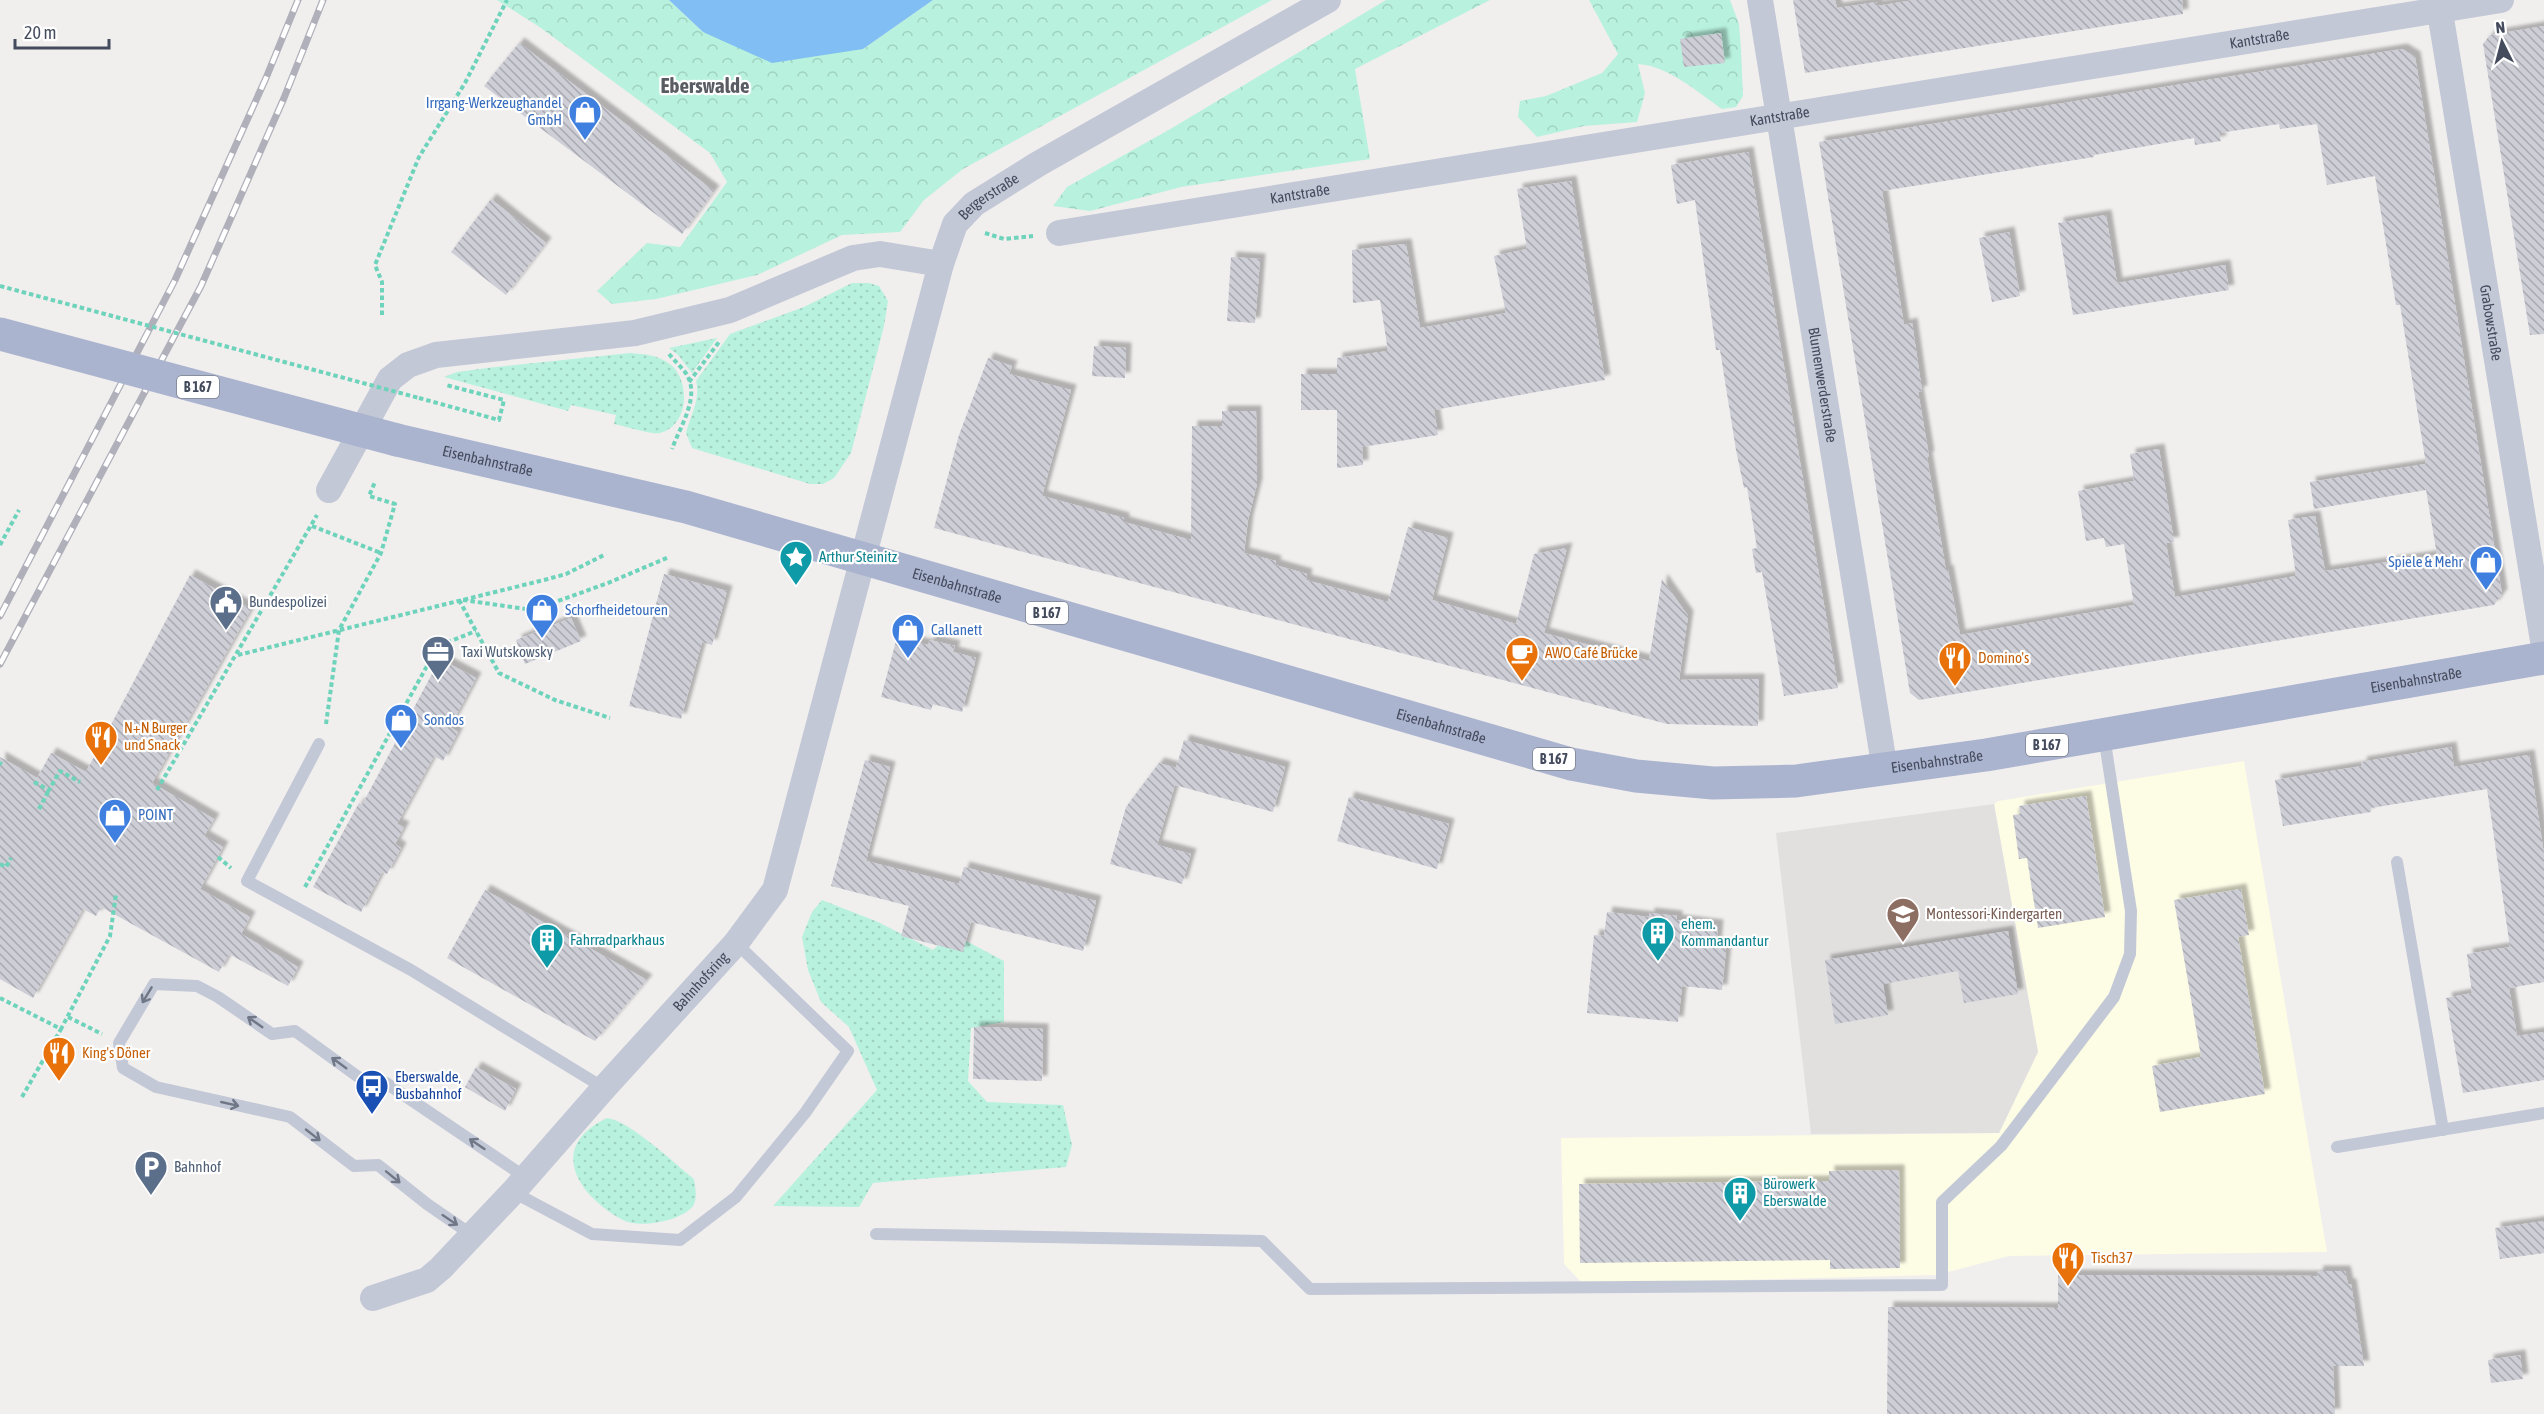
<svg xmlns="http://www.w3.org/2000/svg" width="2544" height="1414" viewBox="0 0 2544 1414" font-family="'Asap Condensed',sans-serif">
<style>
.commercial{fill:#fdfce5}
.education{fill:#e2e0df}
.grass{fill:url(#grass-dots)}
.forest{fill:url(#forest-crowns)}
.water{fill:#81bef3}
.building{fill:url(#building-back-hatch);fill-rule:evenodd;filter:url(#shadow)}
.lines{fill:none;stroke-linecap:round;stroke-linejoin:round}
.path{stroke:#6dd3bb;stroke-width:4;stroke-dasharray:4.5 3;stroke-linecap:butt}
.lane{stroke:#c3c8d6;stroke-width:12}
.street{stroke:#c3c8d6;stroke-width:26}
.primary{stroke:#abb4cf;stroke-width:33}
.rail-casing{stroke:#afb0b9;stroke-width:7}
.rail{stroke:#fff;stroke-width:4.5;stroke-dasharray:14;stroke-linecap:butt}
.path-bridge{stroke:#6dd3bb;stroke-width:4;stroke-dasharray:4.5 3;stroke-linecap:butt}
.primary-bridge{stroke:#abb4cf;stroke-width:33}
.oneway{stroke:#707787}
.labels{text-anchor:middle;stroke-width:4.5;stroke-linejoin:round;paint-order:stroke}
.shield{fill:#fff;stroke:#7c818e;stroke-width:1.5}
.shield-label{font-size:14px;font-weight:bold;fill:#444b5d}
.street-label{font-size:15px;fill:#444b5d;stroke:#fff}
.shop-label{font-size:15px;fill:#366cbe;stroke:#fff;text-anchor:start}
.culture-label{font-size:15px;fill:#0d838f;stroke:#fff;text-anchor:start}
.service-label{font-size:15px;fill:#4e5e75;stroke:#fff;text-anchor:start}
.food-label{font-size:15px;fill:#c56008;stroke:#fff;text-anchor:start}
.education-label{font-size:15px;fill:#785e54;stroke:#fff;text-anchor:start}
.transit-label{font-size:15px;fill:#164399;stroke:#fff;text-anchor:start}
.district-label{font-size:21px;font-weight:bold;fill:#5a5c63;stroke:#fff}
</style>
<defs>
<pattern id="grass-dots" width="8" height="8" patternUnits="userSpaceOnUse" patternTransform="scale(1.5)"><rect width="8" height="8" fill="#b8f2de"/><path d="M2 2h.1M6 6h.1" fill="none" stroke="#9fd1c1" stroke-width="1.8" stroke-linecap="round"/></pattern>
<pattern id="forest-crowns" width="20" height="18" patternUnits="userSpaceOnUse" patternTransform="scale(1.5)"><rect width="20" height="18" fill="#b8f2de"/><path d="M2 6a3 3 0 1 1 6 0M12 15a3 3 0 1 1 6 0" fill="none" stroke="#9fd1c1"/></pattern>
<pattern id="building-back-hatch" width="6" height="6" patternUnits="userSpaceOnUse" patternTransform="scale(1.5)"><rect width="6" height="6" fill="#cdced6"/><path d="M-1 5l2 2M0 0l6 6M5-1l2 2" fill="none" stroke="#a8a9b1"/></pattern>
<filter id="shadow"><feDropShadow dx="5.5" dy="-5.5" stdDeviation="1.5" flood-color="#0004"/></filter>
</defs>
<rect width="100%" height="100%" fill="#f1eeee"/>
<!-- commercial -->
<path class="commercial" d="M2244,761L2327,1252L2009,1256L1937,1275L1583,1284L1564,1264L1561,1138L1999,1133L2038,1052L1994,804L1998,801Z"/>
<!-- education -->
<path class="education" d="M1994,804L2038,1052L1999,1133L1811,1134L1776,833Z"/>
<!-- grass -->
<path class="grass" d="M852,283H869L879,286L888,301L884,326L851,453L834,478L823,484H810L692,448L686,433C690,417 701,398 696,381L730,334L804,307Z
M717,338L692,373L678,355L669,348Z
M630,353C644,354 658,355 670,364C691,381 689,426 660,433C651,435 625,426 614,424L616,415L571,405L568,411L444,377L457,372L487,368Z
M822,900L878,922L933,950L951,933L1004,961V1022L971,1028L968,1081L987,1102L1063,1105L1072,1145L1066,1167L873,1183L859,1207L773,1206L877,1090L849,1027L821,1002L808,970L802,937L812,912Z
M607,1118C630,1121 674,1163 694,1179C695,1187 698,1198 693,1206C682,1221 639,1229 623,1220C578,1196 546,1147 607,1118Z"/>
<!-- forest -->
<path class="forest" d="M497,0H669L703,32L863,49L933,0H1272L963,169L924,200L900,232L842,235L757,275L656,299L612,304L597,291L647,243L680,247L727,182L710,153L541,28Z
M1386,0H1490L1355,69L1370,159L1181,187L1090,211L1053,206L1067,187L1172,128Z
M1589,0H1730L1739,24L1741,49L1743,96L1736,107L1722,109C1697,92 1669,66 1638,64L1645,93L1637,122L1584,126L1537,137L1518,117L1520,101L1546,96L1602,73L1618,54Z"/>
<!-- water -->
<path class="water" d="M669,0H933L863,49L772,63L703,32Z"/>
<!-- building -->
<path class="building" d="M1793,0H1835L1837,8L1877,2V6L1914,0H2182L2183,14L1805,73Z
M2544,26V334L2530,335L2483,44L2490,35Z
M1721,33L1725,63L1684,67L1680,39Z
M519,43L714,191L682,234L484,86Z
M2402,49L2415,57L2502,594L2494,605L1919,700L1910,693L1819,142ZM2279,124L2280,129L2317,124L2327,185L2375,176L2396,305H2400L2426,464L2310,482L2314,509L2426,490L2437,555L2325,571L2315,516L2288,520L2296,576L2175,597L2166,543L2174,542L2159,449L2130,454L2134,481L2078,491L2086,541L2104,538L2106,547L2124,544L2134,605L1960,635L1948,570L1946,571L1927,457L1929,456L1918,392L1922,391L1912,323L1904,325L1882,191L2094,157V155L2194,138L2195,145L2221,141L2219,133Z
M1748,152L1838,688L1784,696L1762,572L1756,573L1752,549L1757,548L1747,487L1744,488L1736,450L1720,350H1716L1695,200L1677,204L1671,165Z
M1571,181L1605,380L1434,410L1438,435L1362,447L1363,465L1337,468V410H1301V374H1337V358L1388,351L1380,300L1353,303L1352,250L1406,244L1420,328L1506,313L1494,256L1527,249L1517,189Z
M491,199L546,243L506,295L451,252Z
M2106,215L2117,283L2225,265L2229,290L2073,315L2058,223Z
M2009,232L2020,296L1992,302L1979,238Z
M1231,257L1260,259L1255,323L1227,321Z
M1094,346L1126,348L1125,378L1092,376Z
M988,358L1012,366L1009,374L1071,390L1042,496L1124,518V522L1191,540L1192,426H1222V411H1256L1257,484L1248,520L1244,553L1276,561L1275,565L1307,574L1306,580L1388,602L1408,527L1448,538L1432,600L1516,624L1534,554L1567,548L1544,633L1649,661L1662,579L1688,616L1679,680L1759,679L1758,726L1667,724L934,528L959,435Z
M664,574L727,591L712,645L702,642L681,719L629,706Z
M190,575L251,609L152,783L214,819L204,836L223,847L200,889L250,917L241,934L298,967L288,986L229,954L219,972L101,907L96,916L83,909L33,998L0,979V757L37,778L51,753L86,772Z
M571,618L581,641L525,664L516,640Z
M897,637L928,645L930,640L955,646L953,652L976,658L962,712L933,704L931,710L881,697Z
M440,659L476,678L450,727L458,732L443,761L434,756L397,824L404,827L395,844L401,848L387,874L382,872L361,912L313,887L359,803L362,805Z
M1184,740L1285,767L1273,812L1175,785L1157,845L1191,854L1182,884L1110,864L1126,807L1159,763L1176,768Z
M2451,747L2454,767L2529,755L2544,854V982L2509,988L2517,1036L2544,1032V1080L2463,1093L2446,998L2472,993L2467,954L2510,947L2487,789L2371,808V812L2283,826L2275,780L2362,766L2361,762Z
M865,760L890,767L866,861L959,884L964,867L1096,901L1083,951L971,922L963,952L901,936L909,906L831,886Z
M2086,796L2105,917L2038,928L2027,858L2019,859L2013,815L2020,814L2019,806Z
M1349,797L1449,824L1437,869L1337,841Z
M2241,889L2249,935L2238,937L2265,1094L2160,1112L2152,1066L2201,1057L2174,900Z
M485,890L647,980L595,1041L447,958Z
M1607,912L1649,917V913L1677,916V920L1718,925L1716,948L1726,949L1722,990L1682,986L1678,1022L1587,1013L1594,935L1604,936Z
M2008,931L2018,994L1964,1003L1958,971L1883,984L1888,1015L1835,1024L1825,960Z
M974,1027L1043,1029L1042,1081L973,1079Z
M476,1067L516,1089L505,1111L465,1087Z
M1899,1170L1900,1268L1830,1269V1260L1580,1263L1579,1184L1829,1181V1171Z
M2544,1221V1253L2500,1259L2495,1228Z
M2318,1271H2345L2348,1284H2351L2364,1366H2333L2335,1414H1887L1888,1307L2058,1308V1275L2317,1276Z
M2520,1355L2523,1379L2491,1383L2488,1360Z"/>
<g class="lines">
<!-- path -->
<path class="path" d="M985,233L1004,239L1033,236
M382,315V282L375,265L419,157L465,83L507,0
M669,354C674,360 680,366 685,372C702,395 680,426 672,449
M689,382L719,342
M419,398L499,420L504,400L446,385
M312,526L381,553
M0,545L19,510
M459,600L499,673L555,700L610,718
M463,600L533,610L608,583L669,557
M238,655L544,580L566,574L606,554
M326,724L339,630L381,553L395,504L369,496L375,482
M0,763L2,764
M34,782L49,790L60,771L80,782
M157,790L317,515
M39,809L49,790
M218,857L231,868
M0,864L6,867L11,858
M305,887L438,646L476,631
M0,998L61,1029L110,936L116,894
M68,1017L102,1034
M22,1097L61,1029"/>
<!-- lane -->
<path class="lane" d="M319,744L247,881L411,970L604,1088
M2397,862L2443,1130
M2337,1147L2544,1113
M513,1192L592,1234L680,1240L736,1197L805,1113L848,1051L736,943
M876,1234L1262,1241L1310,1289L1942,1285V1202L2001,1146L2114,997L2130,954L2131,911L2104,736
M472,1235L427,1204L378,1165L354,1166L290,1117L156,1087L123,1068L119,1043L154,984L197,986L218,997L272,1034L295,1031L368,1084L386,1083L525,1177"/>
<!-- street -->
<g class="street">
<path id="s1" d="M1760,0L1885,770"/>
<path id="s2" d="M2438,0L2544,647"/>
<path id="s3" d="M1059,233L2501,0"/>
<path d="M329,490L390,379L408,365L436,355L635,333L730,310L853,258L880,254L941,264"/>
<path id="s4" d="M373,1298L427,1280L441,1268L513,1192L604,1088L736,943L775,890L941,264L955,224L974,204L1038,164L1328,0"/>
</g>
<!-- primary -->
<path class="primary" id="s5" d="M397,440L686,507L1571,764L1636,776L1713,783L1796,781L1986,755L2544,658"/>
<defs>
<path id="rail" d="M0,616L175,280L266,78L298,0
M0,664L201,286L284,98L323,0"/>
</defs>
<!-- rail casing -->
<use href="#rail" class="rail-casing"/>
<!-- rail -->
<use href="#rail" class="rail"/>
<!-- path-bridge -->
<path class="path-bridge" d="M0,286L419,398"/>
<!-- primary-bridge -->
<path class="primary-bridge" d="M0,334L397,440"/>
</g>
<!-- one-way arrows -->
<defs><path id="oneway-shaft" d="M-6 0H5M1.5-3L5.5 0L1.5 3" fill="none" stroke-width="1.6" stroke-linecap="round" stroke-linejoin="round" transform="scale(1.5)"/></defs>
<g class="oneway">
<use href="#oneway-shaft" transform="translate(147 995) rotate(121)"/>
<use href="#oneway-shaft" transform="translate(255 1022) rotate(-145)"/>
<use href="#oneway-shaft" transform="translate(339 1063) rotate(-144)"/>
<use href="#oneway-shaft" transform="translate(230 1104) rotate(13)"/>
<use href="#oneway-shaft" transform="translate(313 1135) rotate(38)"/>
<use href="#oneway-shaft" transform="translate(477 1144) rotate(-146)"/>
<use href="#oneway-shaft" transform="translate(393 1177) rotate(39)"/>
<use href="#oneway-shaft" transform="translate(450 1220) rotate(34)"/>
</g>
<!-- icons -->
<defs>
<symbol id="shop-pin" viewBox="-11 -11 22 30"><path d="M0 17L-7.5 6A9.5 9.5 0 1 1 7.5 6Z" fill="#3f7fe0" stroke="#fff"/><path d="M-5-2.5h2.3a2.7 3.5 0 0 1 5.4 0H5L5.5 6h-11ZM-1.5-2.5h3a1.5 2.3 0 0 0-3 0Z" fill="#fff"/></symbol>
<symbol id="sight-pin" viewBox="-11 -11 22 30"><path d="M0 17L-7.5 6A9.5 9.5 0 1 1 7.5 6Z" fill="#0f9aa8" stroke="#fff"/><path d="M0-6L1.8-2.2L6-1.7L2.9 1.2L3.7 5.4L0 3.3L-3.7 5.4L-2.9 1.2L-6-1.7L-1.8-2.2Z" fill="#fff"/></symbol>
<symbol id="civic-pin" viewBox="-11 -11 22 30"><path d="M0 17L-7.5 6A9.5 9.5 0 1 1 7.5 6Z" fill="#5c6f8a" stroke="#fff"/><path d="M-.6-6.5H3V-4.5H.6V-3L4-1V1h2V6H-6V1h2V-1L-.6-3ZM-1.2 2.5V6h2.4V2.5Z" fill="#fff"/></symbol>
<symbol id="office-pin" viewBox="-11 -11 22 30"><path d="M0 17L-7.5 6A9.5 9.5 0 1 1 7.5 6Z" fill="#5c6f8a" stroke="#fff"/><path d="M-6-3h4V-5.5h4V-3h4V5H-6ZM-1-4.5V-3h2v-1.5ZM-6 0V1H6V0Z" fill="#fff"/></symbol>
<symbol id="cafe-pin" viewBox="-11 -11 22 30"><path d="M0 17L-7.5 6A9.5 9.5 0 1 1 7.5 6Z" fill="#e8710a" stroke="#fff"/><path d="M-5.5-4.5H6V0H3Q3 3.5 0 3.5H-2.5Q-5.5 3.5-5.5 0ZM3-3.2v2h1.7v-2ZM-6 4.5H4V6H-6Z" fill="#fff"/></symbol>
<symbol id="restaurant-pin" viewBox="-11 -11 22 30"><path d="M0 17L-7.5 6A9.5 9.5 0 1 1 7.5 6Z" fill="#e8710a" stroke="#fff"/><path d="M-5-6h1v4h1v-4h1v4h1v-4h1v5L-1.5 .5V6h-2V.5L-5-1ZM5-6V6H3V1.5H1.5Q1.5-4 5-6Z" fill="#fff"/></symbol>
<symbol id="school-pin" viewBox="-11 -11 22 30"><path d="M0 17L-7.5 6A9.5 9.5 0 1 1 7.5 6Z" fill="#8d6e63" stroke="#fff"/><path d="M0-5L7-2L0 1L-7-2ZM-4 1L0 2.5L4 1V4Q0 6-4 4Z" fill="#fff"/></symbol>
<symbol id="building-pin" viewBox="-11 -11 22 30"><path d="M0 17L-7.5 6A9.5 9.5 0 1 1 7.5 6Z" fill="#0f9aa8" stroke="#fff"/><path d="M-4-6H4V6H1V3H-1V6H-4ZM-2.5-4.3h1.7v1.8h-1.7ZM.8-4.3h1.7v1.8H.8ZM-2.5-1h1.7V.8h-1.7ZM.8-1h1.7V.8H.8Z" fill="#fff"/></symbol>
<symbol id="bus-pin" viewBox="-11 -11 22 30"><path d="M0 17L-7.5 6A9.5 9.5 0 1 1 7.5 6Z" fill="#1a4fb4" stroke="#fff"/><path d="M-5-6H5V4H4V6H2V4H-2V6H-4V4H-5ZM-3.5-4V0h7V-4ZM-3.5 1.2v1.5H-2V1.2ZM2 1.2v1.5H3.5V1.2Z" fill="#fff"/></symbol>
<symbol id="parking-pin" viewBox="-11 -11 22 30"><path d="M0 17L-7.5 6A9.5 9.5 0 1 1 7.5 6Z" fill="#5c6f8a" stroke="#fff"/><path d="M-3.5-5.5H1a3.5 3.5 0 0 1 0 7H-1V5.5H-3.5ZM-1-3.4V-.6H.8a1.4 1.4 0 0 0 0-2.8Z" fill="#fff"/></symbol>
</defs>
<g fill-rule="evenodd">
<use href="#shop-pin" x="566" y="93" width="38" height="52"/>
<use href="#sight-pin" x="777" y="538" width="38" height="52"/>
<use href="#shop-pin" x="2467" y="543" width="38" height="52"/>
<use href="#civic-pin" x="207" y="583" width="38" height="52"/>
<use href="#shop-pin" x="523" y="591" width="38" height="52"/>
<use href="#shop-pin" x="889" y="611" width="38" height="52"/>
<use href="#office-pin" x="419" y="633" width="38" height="52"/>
<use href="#cafe-pin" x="1503" y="634" width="38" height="52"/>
<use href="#restaurant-pin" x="1936" y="639" width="38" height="52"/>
<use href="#shop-pin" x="382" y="701" width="38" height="52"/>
<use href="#restaurant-pin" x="82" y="718" width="38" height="52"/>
<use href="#shop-pin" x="96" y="796" width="38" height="52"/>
<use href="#school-pin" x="1884" y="895" width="38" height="52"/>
<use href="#building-pin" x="1639" y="914" width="38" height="52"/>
<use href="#building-pin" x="528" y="921" width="38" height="52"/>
<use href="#restaurant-pin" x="40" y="1034" width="38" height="52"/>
<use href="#bus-pin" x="353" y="1067" width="38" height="52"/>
<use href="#parking-pin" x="132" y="1148" width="38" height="52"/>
<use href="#building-pin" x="1721" y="1174" width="38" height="52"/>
<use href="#restaurant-pin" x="2049" y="1239" width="38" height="52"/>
</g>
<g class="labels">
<!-- shield labels -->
<g class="shield">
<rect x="177" y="376" width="42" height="22" rx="4.5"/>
<rect x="1026" y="602" width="42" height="22" rx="4.5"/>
<rect x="2026" y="734" width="42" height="22" rx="4.5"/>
<rect x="1533" y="748" width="42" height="22" rx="4.5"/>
</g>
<g class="shield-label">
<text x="198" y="392">B 167</text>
<text x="1047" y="618">B 167</text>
<text x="2047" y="750">B 167</text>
<text x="1554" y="764">B 167</text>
</g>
<!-- street labels -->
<g class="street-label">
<text dy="5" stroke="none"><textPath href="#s3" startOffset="1216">Kantstraße</textPath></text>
<text dy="5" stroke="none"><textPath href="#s3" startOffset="730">Kantstraße</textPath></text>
<text dy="5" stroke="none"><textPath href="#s3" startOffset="244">Kantstraße</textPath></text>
<text dy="5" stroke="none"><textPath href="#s4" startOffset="1314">Bergerstraße</textPath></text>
<text dy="5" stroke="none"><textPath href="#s2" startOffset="327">Grabowstraße</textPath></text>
<text dy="5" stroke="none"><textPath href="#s1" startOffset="390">Blumenwerderstraße</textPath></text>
<text dy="5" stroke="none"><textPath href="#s5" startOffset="93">Eisenbahnstraße</textPath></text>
<text dy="5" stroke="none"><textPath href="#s5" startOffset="579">Eisenbahnstraße</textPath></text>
<text dy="5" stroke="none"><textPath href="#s5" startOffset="2073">Eisenbahnstraße</textPath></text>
<text dy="5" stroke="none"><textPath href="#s5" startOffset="1083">Eisenbahnstraße</textPath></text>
<text dy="5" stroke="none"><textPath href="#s5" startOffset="1587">Eisenbahnstraße</textPath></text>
<text dy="5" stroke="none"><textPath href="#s4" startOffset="462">Bahnhofsring</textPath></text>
</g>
<!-- shop labels -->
<g class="shop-label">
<text x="562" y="108" text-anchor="end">Irrgang-Werkzeughandel<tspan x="562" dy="17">GmbH</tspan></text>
<text x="2463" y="567" text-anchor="end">Spiele &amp; Mehr</text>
<text x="565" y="615">Schorfheidetouren</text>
<text x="931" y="635">Callanett</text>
<text x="424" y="725">Sondos</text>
<text x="138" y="820">POINT</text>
</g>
<!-- culture labels -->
<g class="culture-label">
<text x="819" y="562">Arthur Steinitz</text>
<text x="1681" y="929">ehem.<tspan x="1681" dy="17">Kommandantur</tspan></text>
<text x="570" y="945">Fahrradparkhaus</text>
<text x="1763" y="1189">Bürowerk<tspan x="1763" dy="17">Eberswalde</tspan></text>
</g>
<!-- service labels -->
<g class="service-label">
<text x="249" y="607">Bundespolizei</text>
<text x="461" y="657">Taxi Wutskowsky</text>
<text x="174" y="1172">Bahnhof</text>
</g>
<!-- food labels -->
<g class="food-label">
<text x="1545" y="658">AWO Café Brücke</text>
<text x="1978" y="663">Domino's</text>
<text x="124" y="733">N+N Burger<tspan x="124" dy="17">und Snack</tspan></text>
<text x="82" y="1058">King's Döner</text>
<text x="2091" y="1263">Tisch37</text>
</g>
<!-- education labels -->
<g class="education-label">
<text x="1926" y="919">Montessori-Kindergarten</text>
</g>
<!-- transit labels -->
<g class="transit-label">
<text x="395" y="1082">Eberswalde,<tspan x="395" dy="17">Busbahnhof</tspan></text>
</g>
<!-- district labels -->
<g class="district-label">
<text x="705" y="93">Eberswalde</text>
</g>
</g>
<!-- north arrow -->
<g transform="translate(2502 42) rotate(354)" stroke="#ffffff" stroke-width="4.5" paint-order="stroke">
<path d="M0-4.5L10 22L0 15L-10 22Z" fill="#444b5d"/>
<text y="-9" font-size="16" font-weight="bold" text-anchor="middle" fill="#444b5d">N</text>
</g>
<!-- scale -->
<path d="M15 39v9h94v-9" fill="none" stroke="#444b5d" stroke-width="3"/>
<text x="24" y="39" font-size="18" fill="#444b5d" stroke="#ffffff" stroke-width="4.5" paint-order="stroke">20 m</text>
</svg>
